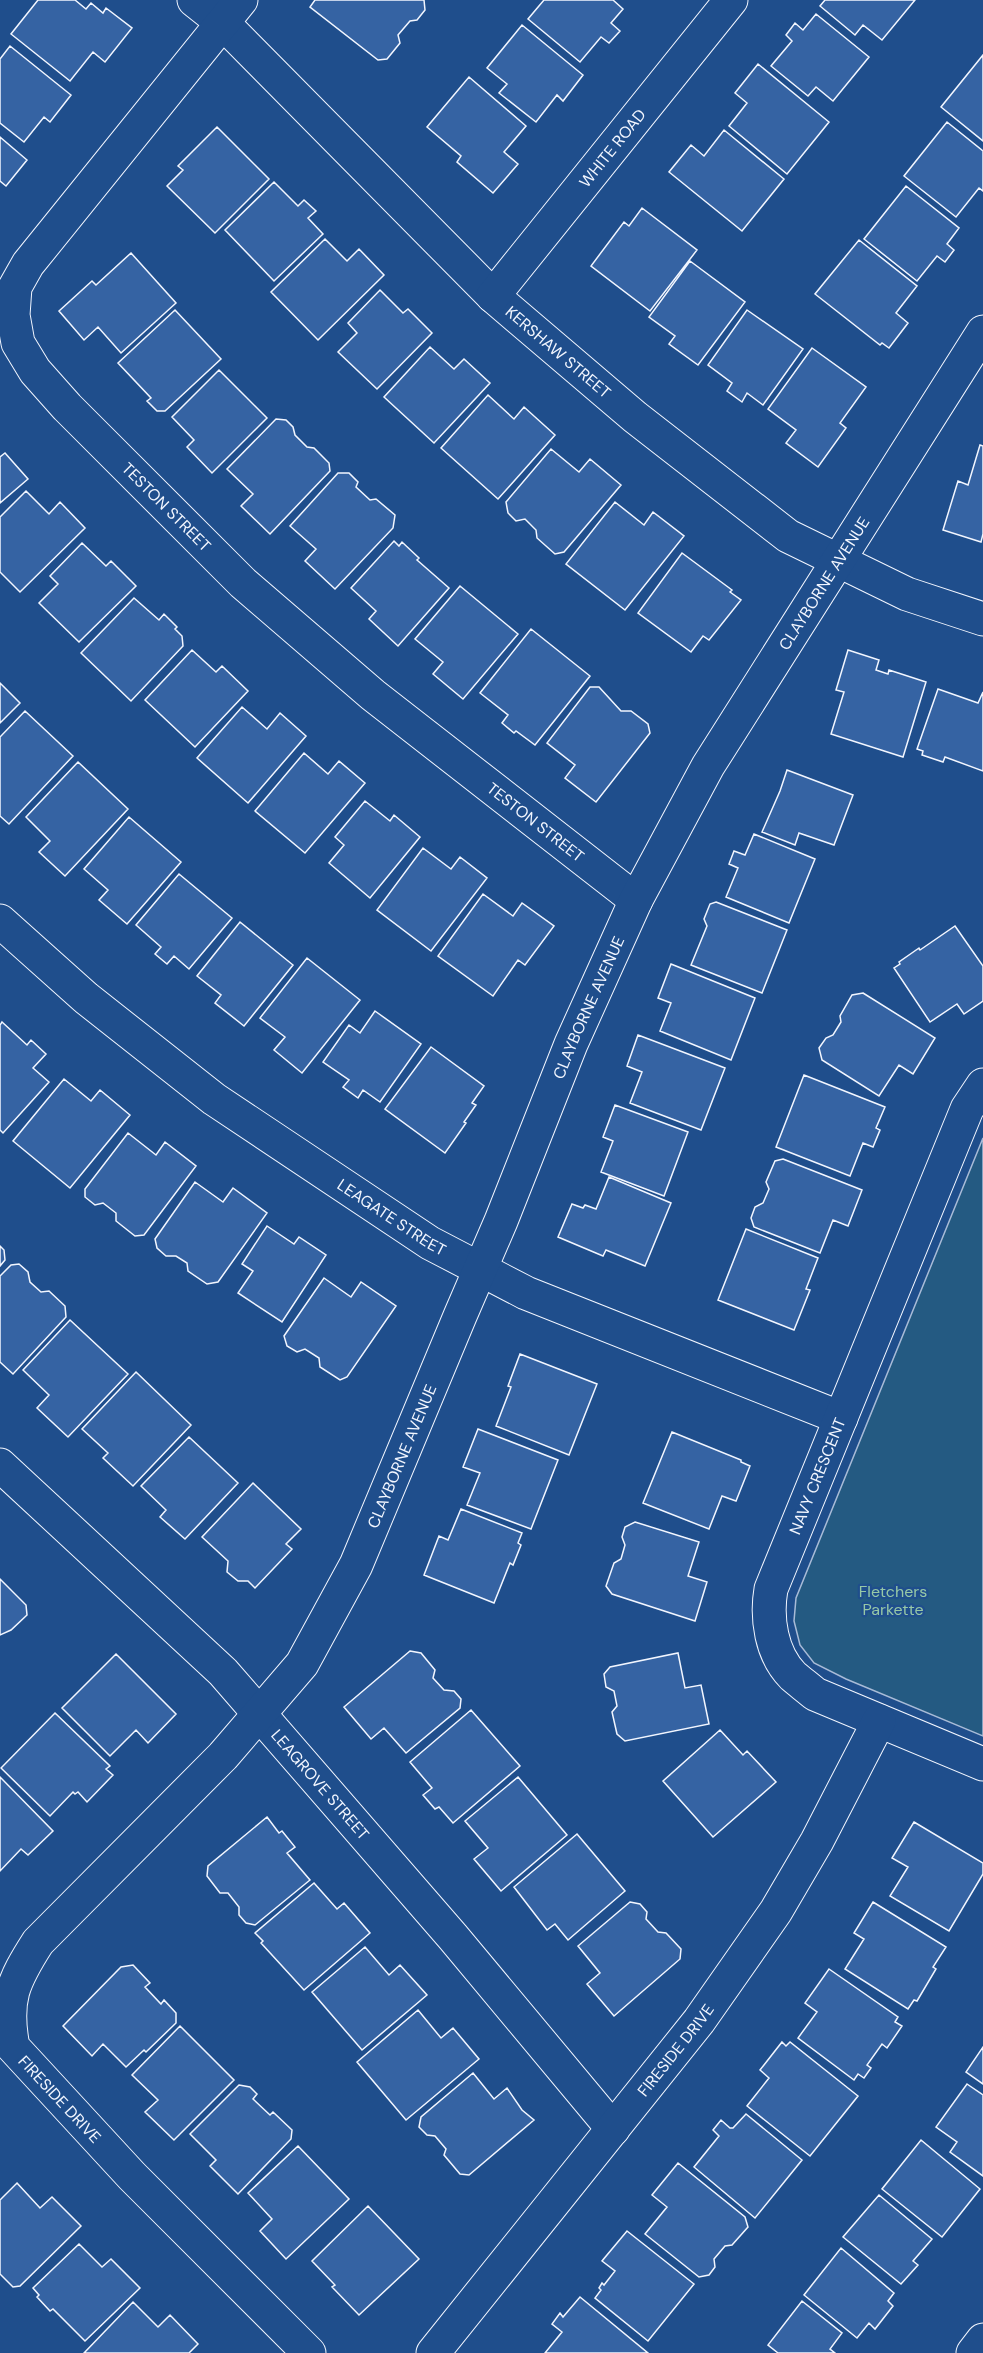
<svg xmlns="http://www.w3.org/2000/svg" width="983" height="2353" viewBox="0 0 983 2353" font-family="'DM Sans',sans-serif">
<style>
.green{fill:#245a82;stroke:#a8bbd7;stroke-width:1.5}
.building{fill:#3563a3;stroke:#f2f6ff;stroke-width:1.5}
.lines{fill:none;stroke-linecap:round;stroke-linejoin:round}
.street-casing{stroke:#f2f6ff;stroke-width:35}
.secondary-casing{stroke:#f2f6ff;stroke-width:35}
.street{stroke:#1f4e8c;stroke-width:33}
.secondary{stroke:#1f4e8c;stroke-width:33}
.labels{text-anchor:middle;stroke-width:4.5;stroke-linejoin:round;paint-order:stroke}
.street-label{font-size:16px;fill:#f2f6ff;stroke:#1f4e8c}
.park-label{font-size:16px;fill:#97c8a6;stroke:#1f4e8c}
</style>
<rect width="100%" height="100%" fill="#1f4e8c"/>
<!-- green -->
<path class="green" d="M983,1138V1736L846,1679L814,1663L800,1645L794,1621L796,1598Z"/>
<!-- building -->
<path class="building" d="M38,0H75L86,9L91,3L103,13L106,8L132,28L105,62L93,52L70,81L11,34Z
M315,0H424L425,10L417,20L410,21L398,35L400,43L387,59L378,60L310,7Z
M544,0H613L623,9L611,23L620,31L609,43L601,37L580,62L528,19Z
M825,0H915L882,40L863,25L855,35L820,6Z
M816,14L869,57L833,101L816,87L808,96L771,66L792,41L786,35L795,23L803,30Z
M522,25L583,75L563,101L557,95L536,122L499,93L507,84L487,68Z
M10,46L71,95L50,122L44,117L24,142L0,123V59Z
M983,55V141L941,107Z
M758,64L829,122L787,174L729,126L747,103L735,93Z
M469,77L526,126L504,152L518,164L493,193L457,162L461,156L427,127Z
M947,122L983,151V191L979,188L956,217L904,176Z
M217,127L269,179L215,233L167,186L183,170L178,166Z
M724,130L784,179L742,231L669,172L691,145L704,156Z
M0,137L27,160L6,186L0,181Z
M274,182L298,206L304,200L316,211L308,218L323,234L274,281L225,230Z
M906,186L959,228L947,244L954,250L945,262L937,256L917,281L864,239Z
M642,208L697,250L650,311L591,266L624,222L629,226Z
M325,239L347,261L359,249L384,275L318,340L271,292Z
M859,240L917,286L896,313L908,323L889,348L882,343L880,345L815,294Z
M131,253L176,303L121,353L98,327L84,340L59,311L92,281L96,285Z
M690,261L745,302L698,365L669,344L675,336L649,317Z
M380,290L403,313L408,309L432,333L377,389L338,352L357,333L348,323Z
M175,310L221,359L165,411H157L147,401L151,398L118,363Z
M747,310L803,349L763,405L747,393L742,402L727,391L732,383L708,365Z
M430,347L454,369L464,359L490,383L434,443L384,397Z
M812,348L866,387L840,423L846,428L818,467L786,443L796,430L768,409Z
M219,370L267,418L212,473L187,447L194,440L172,417Z
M488,395L514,419L524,407L555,435L498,499L441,448Z
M276,419L286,420L293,427L295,435L307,447L314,448L329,463L330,471L270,534L241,506L253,494L227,469Z
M980,445L983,446V534L981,542L943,530L958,481L968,485Z
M551,449L579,472L590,459L621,485L564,552L555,554L537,538L536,530L525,519L516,521L508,513L506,502Z
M5,453L28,479L0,503V457Z
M338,473H349L358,482L356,487L370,500L376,499L395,515L393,528L335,589L305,561L316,549L290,526Z
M26,491L49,514L60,502L85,528L20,592L0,572V517Z
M615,502L644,525L653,512L684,536L625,610L566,564Z
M394,541L399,546L402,542L419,558L417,560L449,588L398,646L369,619L376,611L351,588Z
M82,543L106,566L111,561L136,586L79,642L39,603L58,584L50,576Z
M682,553L732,590L730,592L741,600L709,640L703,636L691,652L638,613Z
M460,586L518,634L463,699L433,674L443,662L415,639Z
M134,598L159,620L164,614L177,627L175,629L182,636L183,646L131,701L81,653Z
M531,629L590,676L535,745L516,731L514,733L502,723L508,715L480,693Z
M192,650L216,672L222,666L248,691L195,747L145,700Z
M848,650L879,660L876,670L888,674L889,670L926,682L903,757L831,734L844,692L836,690Z
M0,683L20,703L0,723Z
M590,687H599L621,711H631L648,724L650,733L596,802L565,778L575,765L547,743Z
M938,689L978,703L983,692V771L945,757L943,762L922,755L923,751L917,749Z
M242,707L267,729L280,713L306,736L248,803L197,758Z
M25,711L73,756L9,824L0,816V737Z
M304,753L328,774L339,761L365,783L305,853L255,811Z
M78,762L128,809L65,876L39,852L50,841L26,817Z
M787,770L853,795L834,845L799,833L795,845L762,832L780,791Z
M365,801L390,821L394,815L420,837L370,898L329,863L344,845L335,837Z
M129,817L181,862L127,924L99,900L108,890L84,869Z
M754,834L815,859L789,923L726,897L738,868L729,864L734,851L745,855Z
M423,848L451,869L460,857L487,878L431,951L377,910Z
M179,874L232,918L189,969L174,956L167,964L155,954L161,947L136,925Z
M483,894L513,916L522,903L554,926L525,965L518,960L493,996L438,956Z
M716,902L787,930L762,993L691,965L707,926L704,919L710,904Z
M240,922L293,965L244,1026L215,1003L221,995L197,976Z
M955,926L983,966V1001L964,1014L957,1004L930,1022L894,968L900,964L899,962L919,948L920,950Z
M307,958L360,1000L302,1073L274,1050L285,1037L260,1018Z
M671,964L755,998L731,1060L660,1031L671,1003L658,998Z
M863,993L935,1038L913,1074L899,1065L879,1096L822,1060L819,1048L826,1038L833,1035L841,1022L840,1016L852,995Z
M375,1011L421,1044L380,1102L363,1090L358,1098L343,1087L349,1080L323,1062L349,1025L360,1033Z
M2,1022L27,1045L31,1040L46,1054L33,1068L49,1082L3,1133L0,1130V1025Z
M638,1035L725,1068L701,1130L630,1103L642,1072L627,1066Z
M431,1047L484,1086L472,1103L476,1105L464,1122L466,1123L445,1153L385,1109Z
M804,1075L885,1107L876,1128L880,1130L873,1147L863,1143L850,1176L776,1147Z
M64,1079L91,1101L100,1090L130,1115L70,1188L13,1141Z
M615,1105L688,1132L664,1196L601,1172L613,1141L603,1137Z
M128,1133L156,1155L165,1142L196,1166L144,1235L135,1236L116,1221V1213L103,1203L95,1205L85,1197V1189Z
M783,1159L862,1190L848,1226L833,1220L820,1253L754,1227L751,1218L755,1207L763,1203L769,1189L766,1182L775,1161Z
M609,1177L671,1203L645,1266L606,1250L603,1256L558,1237L572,1204L583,1208L585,1205L596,1209Z
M195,1182L223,1202L233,1188L267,1213L218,1282L207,1284L188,1271L187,1263L176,1256H166L157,1248L155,1239Z
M267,1226L294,1244L299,1237L326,1255L282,1322L238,1293L253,1271L242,1264Z
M746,1229L818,1258L806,1289L810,1290L794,1330L718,1300Z
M0,1246L4,1250L5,1260L0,1266Z
M19,1264L28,1272L30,1282L41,1292L49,1291L65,1306L66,1317L13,1374L0,1362V1276L11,1265Z
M324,1278L351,1297L361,1282L396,1306L347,1377L340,1380L320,1367L319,1358L305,1349L297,1352L287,1346L284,1336Z
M70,1320L128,1374L68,1437L37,1408L49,1395L23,1370Z
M520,1354L597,1384L569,1455L496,1426L511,1387L508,1386Z
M136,1372L191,1425L133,1486L103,1458L108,1453L82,1429Z
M478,1429L558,1460L531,1529L467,1505L480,1473L463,1467Z
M672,1432L741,1460V1462L750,1466L736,1501L722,1496L709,1529L643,1503Z
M189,1437L238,1483L185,1539L160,1517L166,1510L141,1486Z
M253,1483L301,1529L286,1544L292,1549L255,1588L248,1581H238L227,1572L228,1561L202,1537Z
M461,1509L522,1533L518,1543L521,1545L513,1565L510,1563L494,1603L424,1575L439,1536L448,1540Z
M635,1522L699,1542L688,1576L707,1582L695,1621L612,1594L606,1586L614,1563L621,1559L625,1545L622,1537L625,1527Z
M0,1579L26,1605L27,1615L11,1630L0,1635Z
M410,1651L421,1653L435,1670L433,1678L444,1690L454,1691L461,1699L460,1708L406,1753L384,1728L371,1739L344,1707Z
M678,1653L685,1688L701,1685L709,1724L625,1741L617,1734L612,1712L617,1706L614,1691L606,1687L604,1674L610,1667Z
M116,1654L176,1714L148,1743L136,1730L110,1756L62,1708Z
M471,1710L520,1766L453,1823L439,1807L435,1809L423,1795L432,1788L410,1762Z
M55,1713L110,1766L106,1769L113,1775L87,1802L78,1792L75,1794L73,1792L50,1816L1,1768Z
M720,1730L743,1755L747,1751L776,1782L713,1837L663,1781Z
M0,1777L53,1831L28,1855L21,1849L0,1871Z
M518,1777L567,1835L501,1891L474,1859L488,1848L465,1821Z
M267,1817L279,1833L282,1831L295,1847L287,1853L310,1880L255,1925L246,1923L239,1915V1907L228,1893H220L207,1876L208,1866Z
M914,1822L983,1863V1874L949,1931L890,1896L908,1867L892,1858Z
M577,1834L625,1891L568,1940L555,1924L547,1930L514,1887Z
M314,1883L337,1909L344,1903L370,1933L304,1990L261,1943L263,1941L255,1933Z
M630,1902L640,1904L647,1912L646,1919L658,1932L666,1933L681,1949L680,1959L614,2016L587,1984L600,1973L578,1946Z
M873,1902L946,1947L933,1967L936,1969L917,2001L914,2000L908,2009L845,1969L864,1939L854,1933Z
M365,1947L389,1975L400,1965L427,1995L362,2050L312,1992Z
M133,1965L150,1983L145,1987L161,2004L164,2000L176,2013V2023L146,2052L144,2050L126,2067L103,2044L92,2056L63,2026L121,1967Z
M829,1969L898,2017L895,2022L902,2026L887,2048L882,2044L867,2065L871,2068L864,2078L858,2074L854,2080L798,2038L817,2012L805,2003Z
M418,2010L441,2038L453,2028L479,2059L406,2120L357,2062Z
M180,2026L234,2080L174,2140L145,2112L158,2100L132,2075Z
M782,2042L786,2046L790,2042L858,2096L810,2156L747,2106L769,2078L760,2070Z
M983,2047V2084L966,2072Z
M473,2073L494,2099L507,2088L522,2110L534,2120L469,2175L460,2174L444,2155L446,2149L435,2136L427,2135L419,2127L421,2117Z
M967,2084L983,2095V2176L950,2152L957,2142L936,2127Z
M239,2085L250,2087L257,2094L253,2099L270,2115L273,2112L292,2130L291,2139L238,2194L210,2166L216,2160L190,2134Z
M746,2114L802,2160L755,2218L694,2167L719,2136L713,2130L721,2120L730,2128H733Z
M921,2140L980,2189L942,2237L882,2189Z
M298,2146L349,2199L286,2259L260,2231L272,2219L248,2193Z
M678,2163L745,2217L748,2227L732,2245L725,2246L714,2259L715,2267L709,2275L699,2277L645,2234L667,2207L652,2195Z
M17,2183L40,2208L52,2197L81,2226L20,2286L13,2287L0,2274V2200Z
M879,2195L932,2239L913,2261L918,2265L901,2284L843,2237Z
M368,2206L419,2259L359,2315L332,2287L335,2285L312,2261Z
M627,2231L694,2284L648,2341L595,2298L601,2290L599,2288L602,2283L604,2285L615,2271L602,2261Z
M79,2244L102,2267L111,2259L140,2288L85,2341L53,2309L50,2311L37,2297L39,2295L33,2288Z
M841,2248L894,2293L888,2301L893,2306L875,2329L869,2323L857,2338L804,2295Z
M580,2297L648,2353H545L562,2332L552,2324L560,2313L563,2317Z
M802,2301L842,2333L830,2349L835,2353H778L768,2345Z
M133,2302L158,2327L170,2315L198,2344L189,2353H84Z"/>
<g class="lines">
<defs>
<g id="street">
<path id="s1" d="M194,0L223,23L493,296L635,417L788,536L907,594L983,619"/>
<path id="s2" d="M241,0L28,264L15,287L13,315L18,343L35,371L67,407L243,583L373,695L636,900"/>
<path id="s3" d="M493,296L731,0"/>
<path id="s4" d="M0,921L86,998L214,1099L430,1243L526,1293L841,1418"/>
<path d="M983,1085L967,1109L771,1589C766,1618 771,1654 793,1676C800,1682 808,1688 815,1694L983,1764"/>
<path id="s5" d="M0,1465L223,1672L453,1937L613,2129"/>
<path id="s6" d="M309,2353L132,2176L13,2047C4,2000 13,1981 38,1942L223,1756L302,1664L356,1565L460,1316L501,1221L571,1044L636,900L708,766L983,332"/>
<path id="s7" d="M433,2353L699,2021L776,1911L817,1841L879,1721"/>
</g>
<path id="secondary" d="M973,2353L983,2340"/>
</defs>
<!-- street casing -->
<use href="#street" class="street-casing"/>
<!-- secondary casing -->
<use href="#secondary" class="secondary-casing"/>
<!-- street -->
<use href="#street" class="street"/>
<!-- secondary -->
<use href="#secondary" class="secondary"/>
</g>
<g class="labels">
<!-- street labels -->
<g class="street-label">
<text dy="6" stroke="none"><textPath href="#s3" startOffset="190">WHITE ROAD</textPath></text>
<text dy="6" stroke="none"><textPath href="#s1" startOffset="507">KERSHAW STREET</textPath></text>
<text dy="6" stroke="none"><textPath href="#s2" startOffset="644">TESTON STREET</textPath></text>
<text dy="6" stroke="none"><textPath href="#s6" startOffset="2124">CLAYBORNE AVENUE</textPath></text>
<text dy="6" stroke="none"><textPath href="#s2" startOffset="1130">TESTON STREET</textPath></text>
<text dy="6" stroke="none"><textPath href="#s6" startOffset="1638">CLAYBORNE AVENUE</textPath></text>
<text dy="6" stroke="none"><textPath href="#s4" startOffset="492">LEAGATE STREET</textPath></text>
<text dy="6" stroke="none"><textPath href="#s6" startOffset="1152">CLAYBORNE AVENUE</textPath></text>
<text transform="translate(817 1476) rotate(-68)" y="6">NAVY CRESCENT</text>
<text dy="6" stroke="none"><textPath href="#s5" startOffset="453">LEAGROVE STREET</textPath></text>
<text dy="6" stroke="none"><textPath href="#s7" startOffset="388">FIRESIDE DRIVE</textPath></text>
<text transform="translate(60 2099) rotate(47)" y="6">FIRESIDE DRIVE</text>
</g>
<!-- park labels -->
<g class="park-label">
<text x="893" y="1597">Fletchers<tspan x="893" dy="18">Parkette</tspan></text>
</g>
</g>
</svg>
